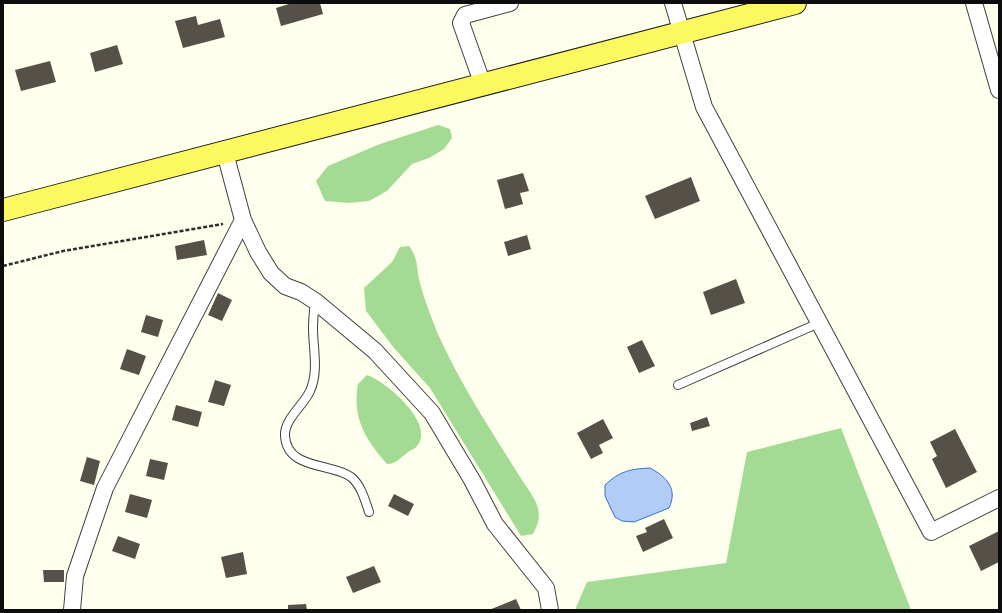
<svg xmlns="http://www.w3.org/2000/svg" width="1002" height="613" viewBox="0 0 1002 613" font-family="Merriweather,serif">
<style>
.forest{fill:#a4db94}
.water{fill:#b0ccf7;stroke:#356fcf}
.building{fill:#555048}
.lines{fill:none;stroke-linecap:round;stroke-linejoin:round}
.service-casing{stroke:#3f3f3f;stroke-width:10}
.minor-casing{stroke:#3f3f3f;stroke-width:18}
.primary-casing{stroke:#1d1d1d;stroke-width:24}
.path{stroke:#2e2e2e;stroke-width:2.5;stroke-dasharray:4 2;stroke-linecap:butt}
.service{stroke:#fff;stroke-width:8}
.minor{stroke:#fff;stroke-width:16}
.primary{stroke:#fbf860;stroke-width:22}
</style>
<rect width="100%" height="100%" fill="#feffec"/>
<!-- forest -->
<path class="forest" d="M438,125L450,129L452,138L444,149L429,158L412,164L387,191L369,201L349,203L325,201L316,181L328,166L380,144Z
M409,246C419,259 416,268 420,283C424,299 431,316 437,332C460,384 492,432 522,480C535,500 546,511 533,534L521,536L430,388L394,348L366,311L364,288L392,262L400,247Z
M367,375C386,381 436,424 417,446C415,449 410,450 407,453C400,458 396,464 387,464C365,439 352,418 358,384Z
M841,428L911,610H575L587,582L726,563L747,452Z"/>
<!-- water -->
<path class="water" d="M650,468C667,477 678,489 669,508L634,522L622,521L615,517L605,496V485C620,471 630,469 650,468Z"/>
<!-- building -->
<path class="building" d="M292,3H320L323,14L281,26L276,8Z
M196,16L198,25L220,19L225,37L183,48L175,21Z
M117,45L123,64L95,72L90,53Z
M50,61L56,82L21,91L15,70Z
M523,173L529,191L520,193L523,204L505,209L497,180Z
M691,177L700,201L655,219L645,196Z
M527,235L531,249L508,256L504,242Z
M204,240L207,255L177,260L175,246Z
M736,279L745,303L711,315L703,292Z
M218,293L232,300L222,321L208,315Z
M146,315L163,320L158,337L141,332Z
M642,340L655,366L639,373L627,347Z
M127,349L146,356L139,375L120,369Z
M215,380L231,385L224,406L208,402Z
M176,405L202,412L198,427L172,420Z
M707,417L710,426L692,431L690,423Z
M603,419L613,438L599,445L603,453L591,459L577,433Z
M955,429L977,472L946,488L932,459L937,456L930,442Z
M87,457L100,461L94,485L80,481Z
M150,459L168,463L164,480L146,476Z
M130,494L152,500L147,518L125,512Z
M394,494L414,504L408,516L388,506Z
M664,519L673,538L643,552L636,536L647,532L645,528Z
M999,531V562L981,571L969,546Z
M118,536L140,544L135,559L112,551Z
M243,552L247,574L226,578L221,557Z
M374,566L381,582L353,593L346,577Z
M43,570H64V582H44Z
M516,599L521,610H489Z
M306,604L307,610H288V605Z"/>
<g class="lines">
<defs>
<path id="service" d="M315,301C314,310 313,319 313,328C313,349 319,371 310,391C304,405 284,419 285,436C287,470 332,463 351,477C361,485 365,500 369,512
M678,385L819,323"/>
<path id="minor" d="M673,3L704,107L931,532L999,498
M974,3L999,90
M483,85L461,23L465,15L510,3
M225,153L243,220L258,252L271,273L285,286L301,292L315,301L375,351L432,413L472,480L495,524L546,588L550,610
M72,610L75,576L105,488L243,220"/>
<path id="primary" d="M3,210L795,3"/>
</defs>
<!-- service casing -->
<use href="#service" class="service-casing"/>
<!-- minor casing -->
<use href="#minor" class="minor-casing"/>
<!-- primary casing -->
<use href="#primary" class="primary-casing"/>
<!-- path -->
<path class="path" d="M3,266L63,251L223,224"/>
<!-- service -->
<use href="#service" class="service"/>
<!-- minor -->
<use href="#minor" class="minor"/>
<!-- primary -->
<use href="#primary" class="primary"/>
</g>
<!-- border -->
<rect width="1002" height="613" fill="none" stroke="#0c0c0c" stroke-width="8"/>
</svg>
